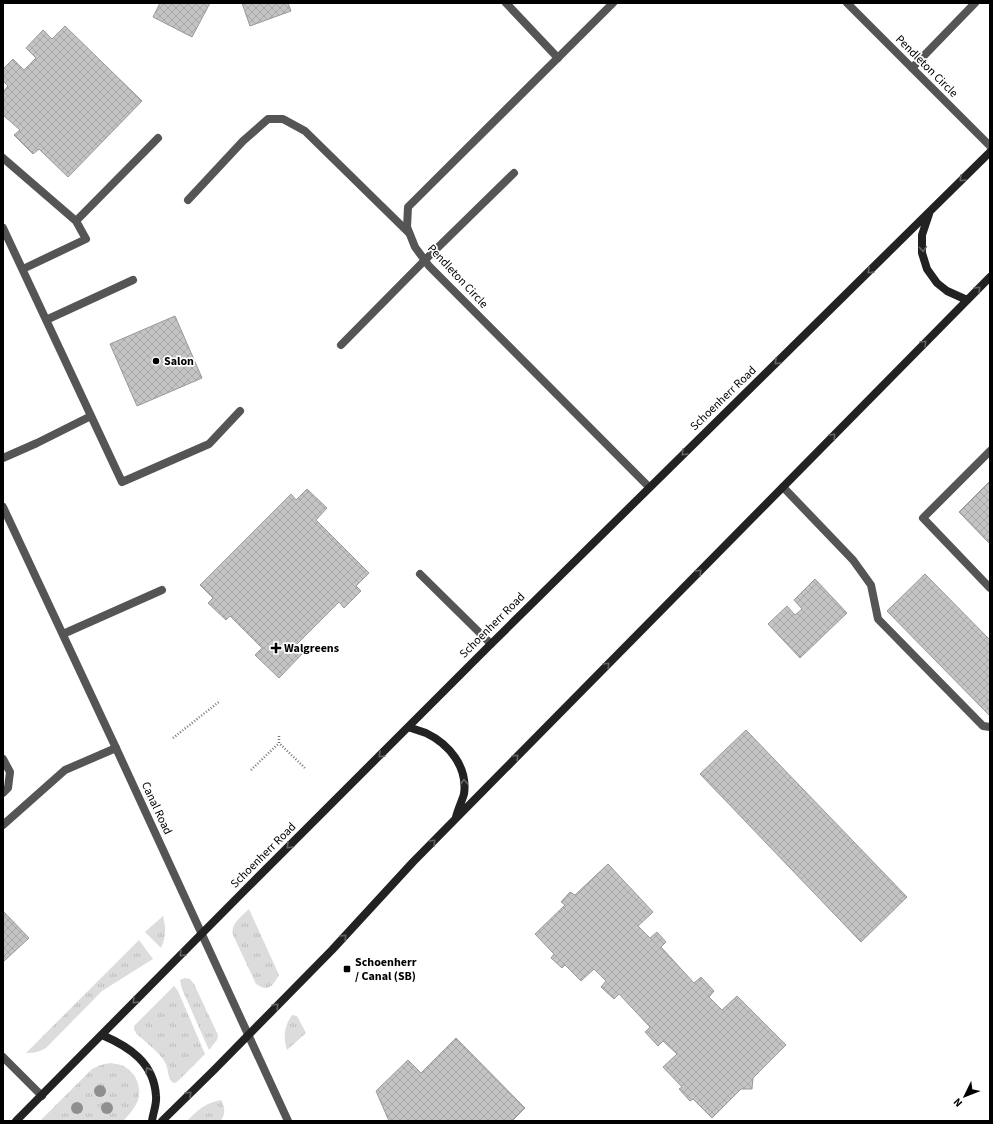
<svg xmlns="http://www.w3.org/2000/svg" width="993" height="1124" viewBox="0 0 993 1124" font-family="'Source Sans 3',sans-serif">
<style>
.grass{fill:url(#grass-tufts)}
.building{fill:url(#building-cross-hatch);stroke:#999}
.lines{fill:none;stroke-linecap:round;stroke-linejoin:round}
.path{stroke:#777;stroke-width:2.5;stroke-dasharray:1 2;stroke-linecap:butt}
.service{stroke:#555;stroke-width:8}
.minor{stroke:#555;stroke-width:8}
.tertiary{stroke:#555;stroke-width:8}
.secondary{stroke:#222;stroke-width:8}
.tree{fill:#8f8f8f}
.oneway{stroke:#646464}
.poi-dot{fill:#000;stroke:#fff;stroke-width:1.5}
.labels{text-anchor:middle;stroke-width:3.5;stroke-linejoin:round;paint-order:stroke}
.street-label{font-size:12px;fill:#000;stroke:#fff}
.poi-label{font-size:12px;font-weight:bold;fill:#000;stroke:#fff;text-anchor:start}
</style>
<defs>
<pattern id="grass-tufts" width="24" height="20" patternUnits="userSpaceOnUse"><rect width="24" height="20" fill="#dcdcdc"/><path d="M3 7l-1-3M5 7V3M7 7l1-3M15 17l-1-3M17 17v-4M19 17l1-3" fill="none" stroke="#bbb"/></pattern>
<pattern id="building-cross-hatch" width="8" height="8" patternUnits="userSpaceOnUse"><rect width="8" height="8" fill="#c4c4c4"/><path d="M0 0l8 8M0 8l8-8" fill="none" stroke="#a7a7a7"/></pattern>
</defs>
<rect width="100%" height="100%" fill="#fff"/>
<!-- grass -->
<path class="grass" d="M249,909L279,975C273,985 269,993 256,984L233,935C230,924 241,917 249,909Z
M163,916C166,928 166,937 161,948L145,932Z
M139,940L153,959L102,991L46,1048C39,1052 34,1053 26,1053Z
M185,978L190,979L194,984L218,1035L217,1040L209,1050L182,989L180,980Z
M174,986L178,991L205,1054L178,1081L175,1083L172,1082C167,1077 169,1069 165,1062C158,1051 145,1042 136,1033L134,1029V1026Z
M292,1015L297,1016L306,1033L287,1050C283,1037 284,1026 292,1015Z
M110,1063C115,1064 121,1064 125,1067C136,1073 142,1088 138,1100C135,1108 129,1115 123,1121H40L92,1069L101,1065Z
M221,1100C225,1107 226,1115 220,1121H187C198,1110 205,1103 221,1100Z"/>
<!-- building -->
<path class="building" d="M160,3H210L192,37L153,17Z
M242,3H288L291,11L250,26Z
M65,26L142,101L68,177L39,149L33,154L14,135L20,130L3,115V92L8,86L3,81V69L13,59L24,70L36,58L26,48L43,30L52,39Z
M175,316L202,378L137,406L110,344Z
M990,481V544L959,512Z
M307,489L327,508L316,520L369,573L356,586L361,591L344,608L339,602L294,647L302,654L279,678L255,655L262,648L230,616L226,620L208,603L213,598L200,585L291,494L296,500Z
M925,574L990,640V716L887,611Z
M815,579L847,613L800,658L768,624L787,606L795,615L802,609L794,600Z
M746,730L907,897L861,942L700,774Z
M608,864L653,912L638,926L650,938L657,932L666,942L661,947L694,983L701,977L714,991L709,997L722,1010L737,996L786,1045L753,1078L752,1089H741L712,1118L693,1099L690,1101L679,1089L682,1087L663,1067L677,1054L663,1041L658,1046L645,1032L650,1027L619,994L614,999L601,987L606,981L594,969L581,981L565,965L562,968L551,958L554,954L535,934L565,905L561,902L570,892L575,895Z
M3,911L29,938L3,962Z
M456,1038L525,1108L512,1121H389L376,1091L408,1060L421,1073Z"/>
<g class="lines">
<!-- path -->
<path class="path" d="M279,736V743L306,769
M173,738L220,701
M251,770L279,743"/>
<!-- service -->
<path class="service" d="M506,3L558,58
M912,68L975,3
M3,158L76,221
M188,200L243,141L268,119H283L305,131L409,233
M3,228L122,482L209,444L240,411
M23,269L86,239L76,221L158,138
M46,320L133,280
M341,345L425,260L514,173
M990,451L923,518L990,588
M3,458L37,443L91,416
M783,487L853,560L871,585L878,619L983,726L990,727
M420,574L491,644
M63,634L162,590
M3,759L10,772L8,788L3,793
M3,825L65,770L116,748
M3,1057L42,1096"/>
<!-- minor -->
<path class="minor" d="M613,3L408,207L407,227L415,247L429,266L649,487
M847,3L990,146"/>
<!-- tertiary -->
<path class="tertiary" d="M3,507L116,748L288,1121"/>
<!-- secondary -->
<path class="secondary" d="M929,214L922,235V253L927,269L937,283L947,291L967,300
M408,727C414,729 420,731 426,733C449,744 468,767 464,794C462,801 458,809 456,817
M102,1035C130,1047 154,1063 156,1096C157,1104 153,1113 152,1121
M16,1121L245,890L491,644L990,152
M162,1121L214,1070L332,950L413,862L990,277"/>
</g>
<!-- trees -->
<g class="tree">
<circle cx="100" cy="1091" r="6"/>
<circle cx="77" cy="1108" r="6"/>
<circle cx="107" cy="1108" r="6"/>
</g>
<!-- one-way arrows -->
<defs><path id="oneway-chevron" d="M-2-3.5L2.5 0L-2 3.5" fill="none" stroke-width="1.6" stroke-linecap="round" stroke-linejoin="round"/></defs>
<g class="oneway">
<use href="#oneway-chevron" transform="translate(962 179) rotate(135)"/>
<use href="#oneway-chevron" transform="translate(923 249) rotate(85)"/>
<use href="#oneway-chevron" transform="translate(870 271) rotate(136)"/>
<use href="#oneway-chevron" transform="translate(978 289) rotate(-45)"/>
<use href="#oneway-chevron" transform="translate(924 343) rotate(-45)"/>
<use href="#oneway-chevron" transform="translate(777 362) rotate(136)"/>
<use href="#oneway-chevron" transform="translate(833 436) rotate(-46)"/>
<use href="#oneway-chevron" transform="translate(684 453) rotate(136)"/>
<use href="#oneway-chevron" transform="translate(699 572) rotate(-45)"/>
<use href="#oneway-chevron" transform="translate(607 665) rotate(-46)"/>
<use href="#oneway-chevron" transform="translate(381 755) rotate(135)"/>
<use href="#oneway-chevron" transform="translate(516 757) rotate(-46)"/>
<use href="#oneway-chevron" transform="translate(464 782) rotate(-93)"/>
<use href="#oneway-chevron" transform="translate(433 842) rotate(-45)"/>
<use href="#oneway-chevron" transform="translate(289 846) rotate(135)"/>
<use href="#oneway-chevron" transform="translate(344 937) rotate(-47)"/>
<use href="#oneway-chevron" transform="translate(182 954) rotate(134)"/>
<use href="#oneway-chevron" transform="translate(135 1001) rotate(135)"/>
<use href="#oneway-chevron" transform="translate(276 1006) rotate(-46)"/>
<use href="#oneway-chevron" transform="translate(148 1070) rotate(-119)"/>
<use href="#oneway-chevron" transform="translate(189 1094) rotate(-45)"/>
</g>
<!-- markers -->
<g class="poi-dot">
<circle cx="156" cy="361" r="4"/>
<path d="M274 642h4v4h4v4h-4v4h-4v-4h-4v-4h4z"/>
<rect x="343" y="965" width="8" height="8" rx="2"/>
</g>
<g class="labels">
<!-- street labels -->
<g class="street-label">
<text transform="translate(927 66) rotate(45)" y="4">Pendleton Circle</text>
<text transform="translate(458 276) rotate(47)" y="4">Pendleton Circle</text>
<text transform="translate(723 398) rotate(-44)" y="4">Schoenherr Road</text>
<text transform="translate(492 625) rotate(-45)" y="4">Schoenherr Road</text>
<text transform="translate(157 808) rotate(65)" y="4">Canal Road</text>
<text transform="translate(263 855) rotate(-45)" y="4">Schoenherr Road</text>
</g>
<!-- poi labels -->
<g class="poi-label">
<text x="164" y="365">Salon</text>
<text x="284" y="652">Walgreens</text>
<text x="355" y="966">Schoenherr<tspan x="355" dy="14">/ Canal (SB)</tspan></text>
</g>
</g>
<!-- border -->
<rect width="993" height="1124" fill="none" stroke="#000000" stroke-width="8"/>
<!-- north arrow -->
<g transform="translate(965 1096) rotate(227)" stroke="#ffffff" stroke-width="3" paint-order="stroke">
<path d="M0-3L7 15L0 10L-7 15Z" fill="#000000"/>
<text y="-6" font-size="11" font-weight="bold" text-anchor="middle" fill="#000000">N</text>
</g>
</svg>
